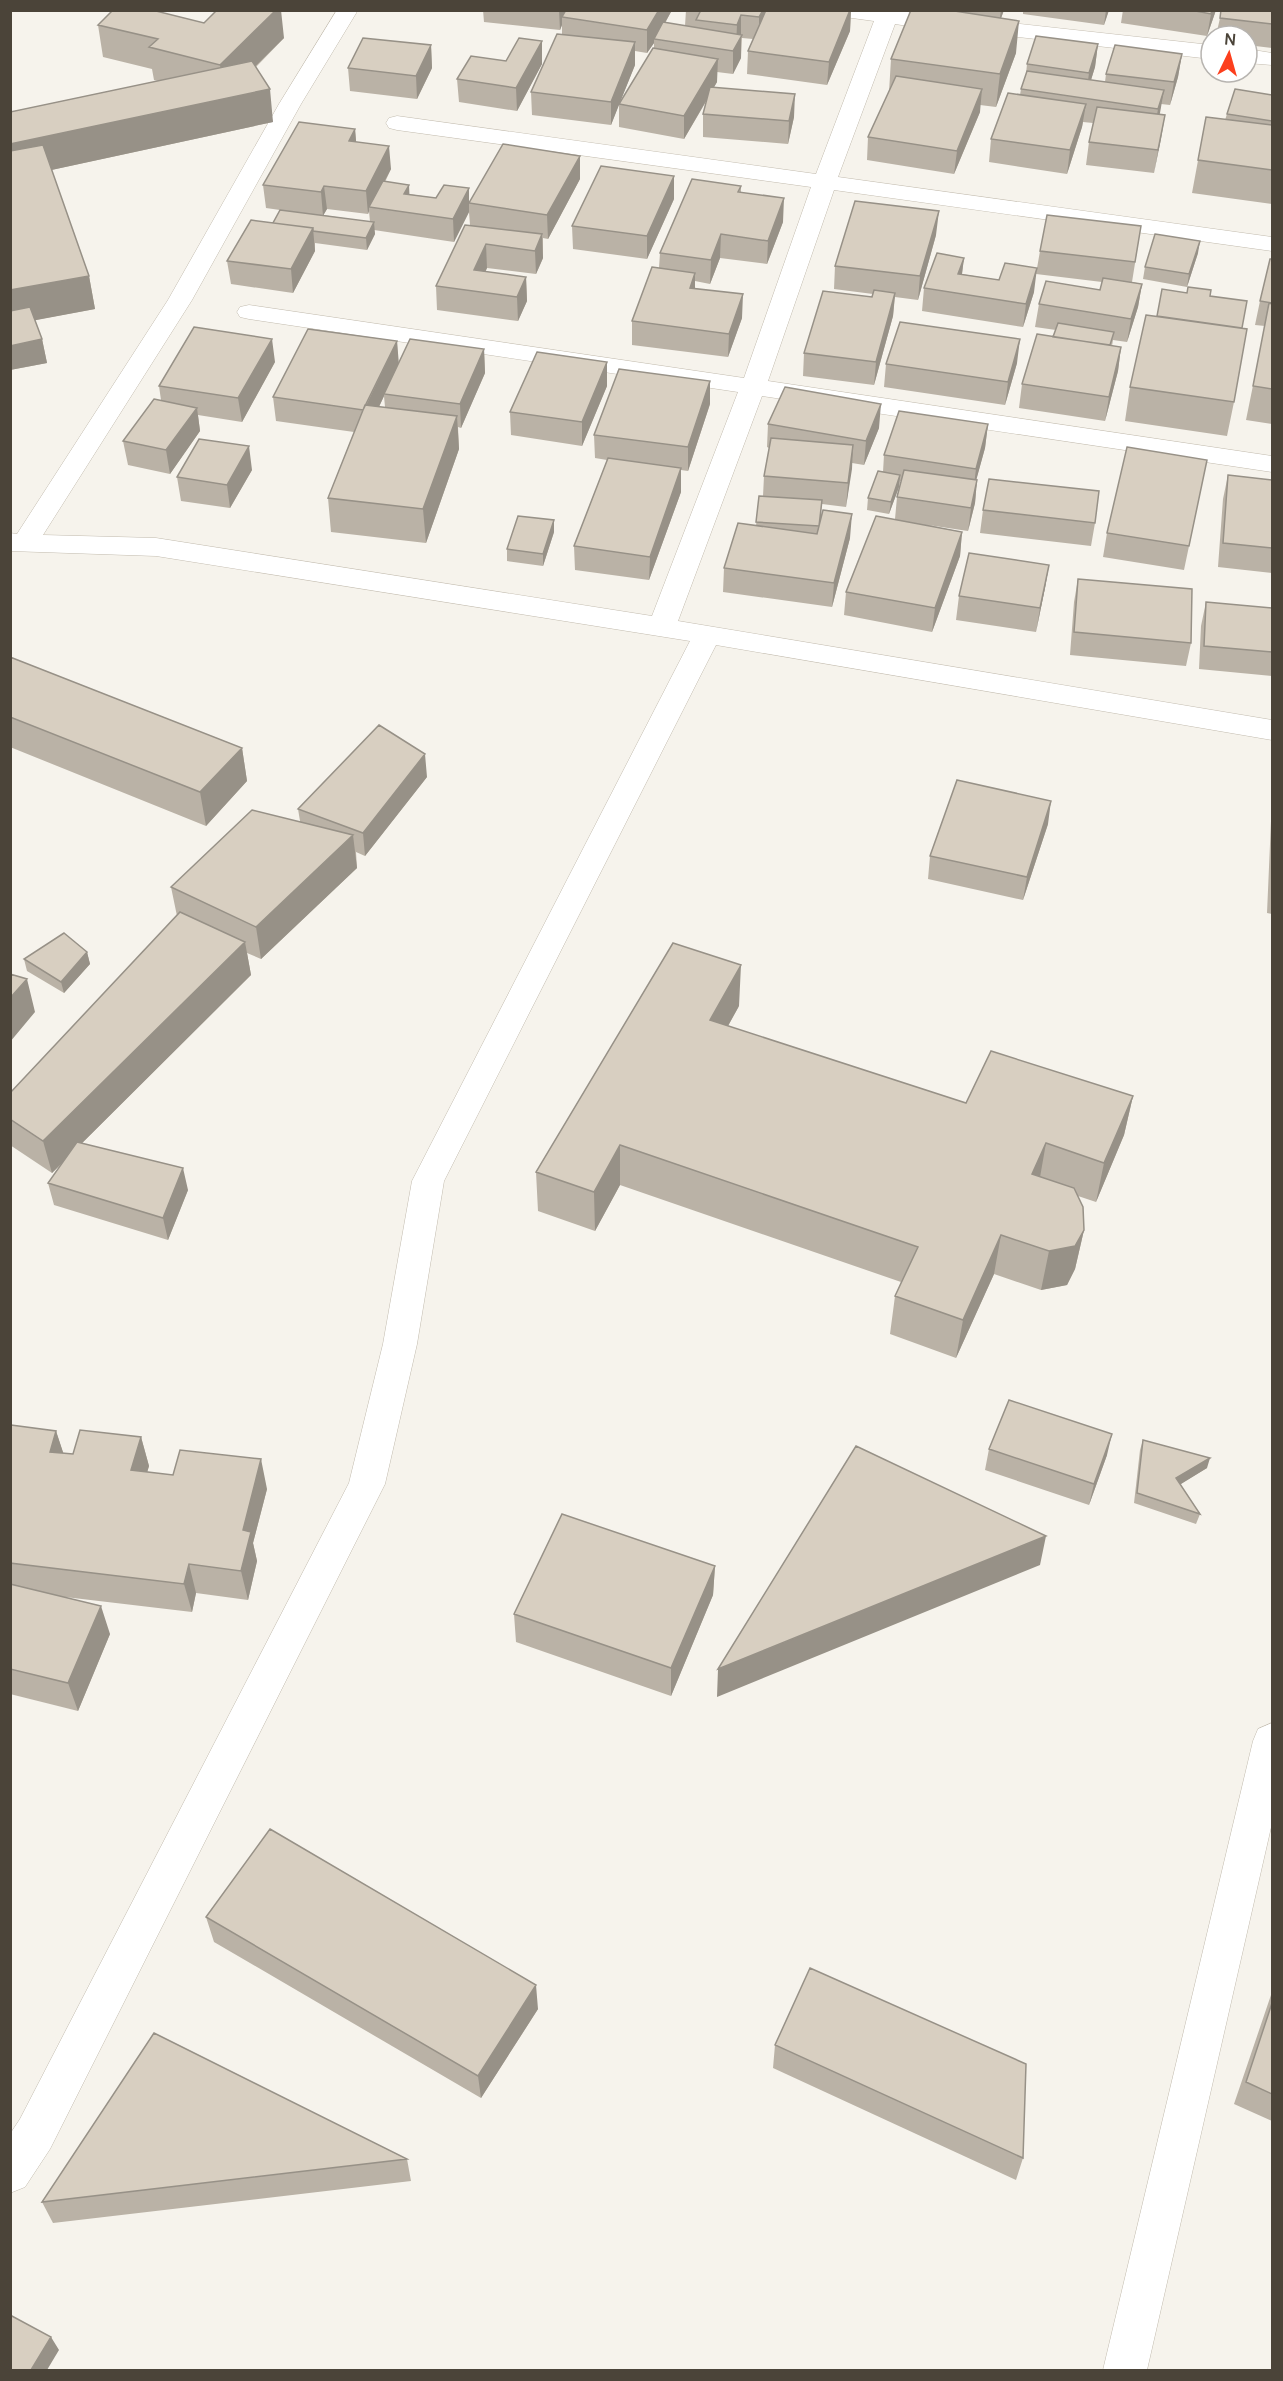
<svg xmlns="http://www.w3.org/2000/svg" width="1283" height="2381" viewBox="0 0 1283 2381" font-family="Manrope,sans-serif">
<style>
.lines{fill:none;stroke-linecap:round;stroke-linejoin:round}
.minor-casing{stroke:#c2bbae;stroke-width:1}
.minor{fill:#fff;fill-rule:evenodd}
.wall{fill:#bab2a6;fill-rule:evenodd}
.shaded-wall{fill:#979187}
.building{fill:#d8cfc1;stroke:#979187;stroke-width:1.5}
</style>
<rect width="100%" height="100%" fill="#f6f3ec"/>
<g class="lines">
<defs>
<path id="minor" d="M337,10H358L301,104L192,300L43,535L156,538L652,616L738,392L249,319L240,317L237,312L240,307L249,305L744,378L811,187L397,130L389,128L386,123L389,118L397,116L816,174L874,21L830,15L828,10H900L916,14L919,19L916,24L908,26L895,24L838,177L1272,237V251L834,190L768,381L1272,456V472L762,396L678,621L1272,720V740L716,645L444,1181L417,1344L385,1484L50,2149L25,2187L10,2193V2134L20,2119L349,1483L383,1344L412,1181L690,641L156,556L10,551V533L17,534L168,300L279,104Z
M974,19L1211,45V59L966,31L963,26L966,21Z
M1247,49L1272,53V65L1247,63Z
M1272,1723V1823L1147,2370H1103L1253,1741L1258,1729Z"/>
</defs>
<!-- minor casing -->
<use href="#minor" class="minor-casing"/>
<!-- minor -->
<use href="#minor" class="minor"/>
</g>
<!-- wall -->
<path class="wall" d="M483,10H672L665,23L685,26L686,10H851L850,31L827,85L747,74L748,51L753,39L742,38L741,58L733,74L717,72V82L714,87L794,117L788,144L703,137V114L707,100L684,139L619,127V104L611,125L532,115L531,92L562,34V25L560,30L484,22ZM654,43V48L619,104L635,65V51L647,53Z
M911,10H1004L1001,18L1016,53L996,107L980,105V112L954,174L867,160L868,137L889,92L891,59Z
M1023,10H1109L1104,25L1023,14Z
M1123,10H1216L1207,36L1121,23Z
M1272,10V48L1247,45V36H1216L1220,18Z
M204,23L284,38L256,67L273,122L51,170L89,276L95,309L35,320L42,339L47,363L10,370V112L158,81L154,80L152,69L103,57L98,25Z
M542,41V64L517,111L459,102L457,79L506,61Z
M1098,44L1095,67L1091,80L1105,82L1106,74L1182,54L1178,77L1170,105L1161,104L1159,115H1165L1154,173L1086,165L1089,142L1093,123L1083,122L1082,127L1067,174L989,162L991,139L1020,95L1021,89L1026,74L1027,64Z
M431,45L432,68L417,99L350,91L348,68Z
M1272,95V204L1192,193L1206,117L1225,120L1227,114Z
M355,129L356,142L391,169L385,182L409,185V194L436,198L469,188V202L580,179L548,239L543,238V258L536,274L487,268L485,272L526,277L527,301L518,321L437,310L436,286L470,225L469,212L454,242L374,230L375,234L367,250L315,243V251L293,293L231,284L227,261L273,223L280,210L266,208L263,185ZM327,209L368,214L369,211L370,222L323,215Z
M741,186V192L783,222L767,264L720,258L710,284L695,281V288L742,318L728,357L632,345V321L659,268L660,253Z
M674,199L647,259L573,249L572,226Z
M1141,226L1132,282L1142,284L1138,307L1127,342L1113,340L1112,346L1121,347L1118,371L1105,421L1019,408L1022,384L1053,337L1056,330L1035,327L1039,304L1100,290L1102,282L1036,274L1040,251Z
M936,235L918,300L895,297L893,316L874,385L803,376L804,353L872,297L873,294L834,289L835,266Z
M1198,253L1187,287L1143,279L1145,267Z
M964,258L962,274L999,280L1034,292L1023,327L922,311L924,288Z
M1272,259V424L1246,420L1265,326L1255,325L1260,301Z
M1210,296L1242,328L1234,402L1227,436L1125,421L1130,387L1157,316Z
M397,341L398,363L484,349L485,373L461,428L458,427L459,449L426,543L331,532L328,498L354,432L276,421L273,397ZM384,396L385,407H379Z
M275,362L242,422L198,415L200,431L170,474L128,465L123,441L161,400L159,386Z
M607,362V386L582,446L511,435L510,412Z
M1017,363L1005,405L884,387L886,364Z
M710,404L688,471L681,470V492L649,580L575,570L574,546L607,460L595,458L594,435Z
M768,424L879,428L864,465L852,463L846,507L822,504L820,521L850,538L832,607L723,592L724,568L756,526L759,496H763L764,476L769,448L767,447Z
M988,424L985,448L976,480H977L975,503L968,531L928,525L962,532L960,556L932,632L844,615L846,592L895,519L897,497L901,481H900L899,487L889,514L867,510L868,498L883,472L884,455Z
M1207,460L1184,570L1103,557L1107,533Z
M252,470L230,508L181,501L177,477Z
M1228,475L1272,480V573L1218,567L1223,499Z
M983,510L1095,523L1091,546L980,533Z
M554,520V532L543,566L507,561V549Z
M1049,565L1045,588L1036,632L956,620L959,596Z
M1078,579L1191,643L1186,666L1070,655L1074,602Z
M1206,602L1272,608V676L1199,669L1201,626Z
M10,657L242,748L247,781L206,826L10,747Z
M427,777L365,856L356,852L357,868L261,959L247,953L251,975L82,1143L188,1190L168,1240L54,1205L48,1183L62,1163L52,1173L10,1145V1093L177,916L171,887L300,821L298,809Z
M1272,798V914L1267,913Z
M1048,824L1023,900L928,879L930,856Z
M87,952L90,964L64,993L27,971L24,959Z
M739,1006L728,1026L966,1103L1133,1096L1124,1135L1096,1202L1078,1196L1084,1230L1075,1269L1067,1285L1041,1290L994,1274L956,1358L890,1334L895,1296L901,1282L620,1185L595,1231L538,1211L536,1172Z
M11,1425L56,1431L63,1453L73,1454L141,1437L149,1466L147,1472L267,1489L253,1543L257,1561L248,1600L196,1593L192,1612L65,1597L110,1634L78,1711L10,1694Z
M1143,1440L1207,1468L1180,1484L1200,1514L1196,1524L1134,1503L1140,1450Z
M989,1449L1107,1455L1089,1505L985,1470Z
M715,1566L713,1595L671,1696L516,1642L514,1614Z
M206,1917L538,2009L481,2098L214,1942Z
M1272,1992V2121L1234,2104Z
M775,2045L1023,2158L1016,2180L773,2068Z
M407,2159L411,2181L53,2223L42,2202Z"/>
<!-- shaded-wall -->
<path class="shaded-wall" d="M276,10H281L284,38L224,97L220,65Z
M559,10H568L562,17V25L560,30Z
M659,10H672L656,39H654V43L647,53V30Z
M763,10H767L759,40V17Z
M850,10H851L850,31L827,85L829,62Z
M1001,10H1004L999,24Z
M1106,10H1109L1104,25Z
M1212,10H1216L1207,36L1211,14Z
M741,15V58L733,74V51L736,46L737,25Z
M1019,21L1016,53L996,107L1000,74Z
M542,41V64L517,111L516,88Z
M635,42V65L611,125V102Z
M1098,44L1095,67L1086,96L1089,73Z
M431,45L432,68L417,99L416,76Z
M1182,54L1178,77L1170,105L1174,82Z
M718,59L717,82L684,139V116Z
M270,89L273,122L10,179V144Z
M982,89L980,112L954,174L957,151Z
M1164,90L1160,113L1154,132L1158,109Z
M795,94L794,117L788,144L789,121Z
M1086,104L1082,127L1067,174L1070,150Z
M1165,115L1161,139L1154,173L1158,150Z
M355,129L357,152L349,141Z
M389,146L391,169L371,207H369V211L368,214L366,191Z
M580,156V179L548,239L547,215Z
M674,176V199L647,259V236Z
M409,185L410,208L404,194Z
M324,186L327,209L323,216L321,192Z
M469,188V212L454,242L453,219Z
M784,198L783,222L767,264L768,241Z
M939,211L936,235L918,300L920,276Z
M374,222L375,234L367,250L366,238Z
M313,228L315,251L293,293L291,269Z
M542,234L543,258L536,274L535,251Z
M721,234L720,258L710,284L711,260Z
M1200,241L1198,253L1187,287L1189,274Z
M486,244L487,268L476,292L474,270Z
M964,258L961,281L958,274Z
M1037,268L1034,292L1023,327L1026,304Z
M695,273V296L690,288Z
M89,276L95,309L10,325V290Z
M526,277L527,301L518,321L517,297Z
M1142,284L1138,307L1127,342L1131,319Z
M895,293L893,316L874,385L876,362Z
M743,294L742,318L728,357L729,334Z
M42,339L47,363L10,370V346Z
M272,339L275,362L242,422L238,398Z
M1020,339L1017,363L1005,405L1008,382Z
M397,341L399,365L384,394V396L366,434L364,410Z
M1121,347L1118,371L1105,421L1109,397Z
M484,349L485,373L461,428L460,404Z
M607,362V386L582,446V422Z
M710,381V404L688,471V447Z
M881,404L879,428L864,465L866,441Z
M197,408L200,431L170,474L166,450Z
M457,416L459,449L426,543L423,509Z
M988,424L985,448L973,492L976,469Z
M853,445L852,469L846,507L848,483Z
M249,446L252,470L230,508L227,485Z
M681,468V492L649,580L650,557Z
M900,475L899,487L889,514L891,502Z
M977,480L975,503L968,531L971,508Z
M852,514L850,538L832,607L834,583Z
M554,520V532L543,566V554Z
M962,532L960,556L932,632L935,608Z
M1049,565L1045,588L1036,632L1040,608Z
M242,748L247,781L206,826L200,792Z
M425,754L427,777L365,856L363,833Z
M1051,801L1048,824L1023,900L1027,877Z
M353,835L357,868L261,959L256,927Z
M245,942L251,975L52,1173L43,1141Z
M87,952L90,964L64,993L61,982Z
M741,965L739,1006L709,1060L710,1020Z
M27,979L35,1012L10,1042V998Z
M1133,1096L1124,1135L1096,1202L1104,1163Z
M1046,1143L1039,1183L1032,1174Z
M620,1145V1185L595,1231L594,1192Z
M183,1168L188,1190L168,1240L163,1218Z
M1084,1230L1075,1269L1067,1285L1041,1290L1049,1251Z
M1001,1235L994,1274L956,1358L963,1320Z
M56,1431L66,1461L50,1452Z
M1112,1434L1107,1455L1089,1505L1094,1484Z
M141,1437L149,1466L139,1500L131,1470Z
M1210,1458L1207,1468L1173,1489L1176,1478Z
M261,1459L267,1489L253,1543L257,1561L248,1600L241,1571L243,1530Z
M1046,1536L1040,1565L717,1697L718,1669Z
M189,1564L196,1593L192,1612L184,1584Z
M715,1566L713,1595L671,1696V1668Z
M101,1606L110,1634L78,1711L68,1683Z
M536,1985L538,2009L481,2098L478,2076Z
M51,2337L59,2350L47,2370H31Z"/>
<!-- building -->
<path class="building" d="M113,10H152L204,23L217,10H276L220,65L149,47L158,39L98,25Z
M566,10H659L647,30L562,17Z
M701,10H763L759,17L741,15L737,25L696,20Z
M766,10H850L829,62L748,51Z
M911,10H948L1019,21L1000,74L891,59Z
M1190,10H1212L1211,14Z
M1221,10H1272V24L1220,18Z
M663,22L742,35L733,51L654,39Z
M557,34L635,42L611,102L531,92Z
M1036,36L1098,44L1089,73L1027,64Z
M363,38L431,45L416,76L348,68Z
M519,38L542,41L516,88L457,79L471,56L506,61Z
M1115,45L1182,54L1174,82L1106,74Z
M653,48L718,59L684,116L619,104Z
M252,61L270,89L10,144V112Z
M1027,71L1164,90L1158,109L1021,89Z
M896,76L982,89L957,151L868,137Z
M710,87L795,94L789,121L703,114Z
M1235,89L1272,95V121L1227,114Z
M1008,93L1086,104L1070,150L991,139Z
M1097,107L1165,115L1158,150L1089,142Z
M1206,117L1272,125V170L1198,160Z
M299,122L355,129L349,141L389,146L366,191L324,186L321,192L263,185Z
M503,144L580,156L547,215L469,203Z
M43,145L89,276L10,290V151Z
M601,166L674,176L647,236L572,226Z
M692,179L741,186L738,192L784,198L768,241L721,234L711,260L660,253Z
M383,181L409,185L404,194L436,198L444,185L469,188L453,219L369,207Z
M855,201L939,211L920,276L835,266Z
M280,210L374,222L366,238L313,231V228L273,223Z
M1047,215L1141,226L1135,262L1040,251Z
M251,220L313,228L291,269L227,261Z
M465,225L542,234L535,251L486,244L474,270L526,277L517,297L436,286Z
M1155,234L1200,241L1189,274L1145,267Z
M937,253L964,258L958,274L999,280L1005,263L1037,268L1026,304L924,288Z
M1270,259H1272V303L1260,301Z
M652,267L695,273L690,288L743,294L729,334L632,321Z
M1103,278L1142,284L1131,319L1039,304L1046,281L1100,290Z
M1188,287L1211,290L1210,296L1247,301L1242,328L1157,316L1162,289L1187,293Z
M874,290L895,293L876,362L804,353L823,291L872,297Z
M1269,303L1272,304V389L1253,386Z
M30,307L42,339L10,346V311Z
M1146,315L1247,329L1234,402L1130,387Z
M900,322L1020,339L1008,382L886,364Z
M1058,323L1114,332L1110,345L1053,337Z
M194,327L272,339L238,398L159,386Z
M308,329L397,341L363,410L273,397Z
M1037,334L1121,347L1109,397L1022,384Z
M410,339L484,349L460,404L384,394Z
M537,352L607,362L582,422L510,412Z
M619,369L710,381L688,447L594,435Z
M785,387L881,404L866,441L768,424Z
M154,399L197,408L166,450L123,441Z
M365,405L457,416L423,509L328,498Z
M899,411L988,424L976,469L884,455Z
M771,438L853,445L848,483L764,476Z
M199,439L249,446L227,485L177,477Z
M1127,447L1207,460L1189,546L1107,533Z
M608,458L681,468L650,557L574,546Z
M904,470L977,480L971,508L897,497Z
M878,471L900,475L891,502L868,498Z
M1228,475L1272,480V548L1223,543Z
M989,479L1099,491L1095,523L983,510Z
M759,496L822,500L819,526L756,522Z
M823,510L852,514L834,583L724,568L738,523L817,534Z
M518,516L554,520L543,554L507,549Z
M876,516L962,532L935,608L846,592Z
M969,553L1049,565L1040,608L959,596Z
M1078,579L1192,589L1191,643L1074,632Z
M1206,602L1272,608V652L1204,646Z
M10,657L242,748L200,792L10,717Z
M379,725L425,754L363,833L298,809Z
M957,780L1051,801L1027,877L930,856Z
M252,810L353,835L256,927L171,887Z
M180,912L245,942L43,1141L10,1119V1093Z
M64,933L87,952L61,982L24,959Z
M673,943L741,965L710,1020L966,1103L991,1051L1133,1096L1104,1163L1046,1143L1032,1174L1074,1188L1083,1207L1084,1230L1075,1246L1049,1251L1001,1235L963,1320L895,1296L918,1247L620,1145L594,1192L536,1172Z
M10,974L27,979L10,998Z
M77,1142L183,1168L163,1218L48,1183Z
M1009,1400L1112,1434L1094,1484L989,1449Z
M11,1425L56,1431L50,1452L73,1454L80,1430L141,1437L131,1470L173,1475L180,1450L261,1459L243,1530L251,1532L241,1571L189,1564L184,1584L10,1563Z
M1143,1440L1210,1458L1176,1478L1200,1514L1137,1493Z
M856,1446L1046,1536L718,1669Z
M562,1514L715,1566L671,1668L514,1614Z
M10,1584L101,1606L68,1683L10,1669Z
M270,1829L536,1985L478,2076L206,1917Z
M810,1968L1026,2064L1023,2158L775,2045Z
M1272,2003V2094L1246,2082Z
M154,2033L407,2159L42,2202Z
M10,2315L51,2337L31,2370H10Z"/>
<!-- border -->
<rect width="1283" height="2381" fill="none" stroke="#4b4439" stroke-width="24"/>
<!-- north arrow -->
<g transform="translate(1229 54) rotate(5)"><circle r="28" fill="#ffffff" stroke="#b7b4b0" stroke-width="1.5"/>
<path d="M0-4.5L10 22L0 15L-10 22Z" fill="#fc3f1d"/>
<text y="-9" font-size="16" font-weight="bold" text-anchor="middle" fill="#4b4439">N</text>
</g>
</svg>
